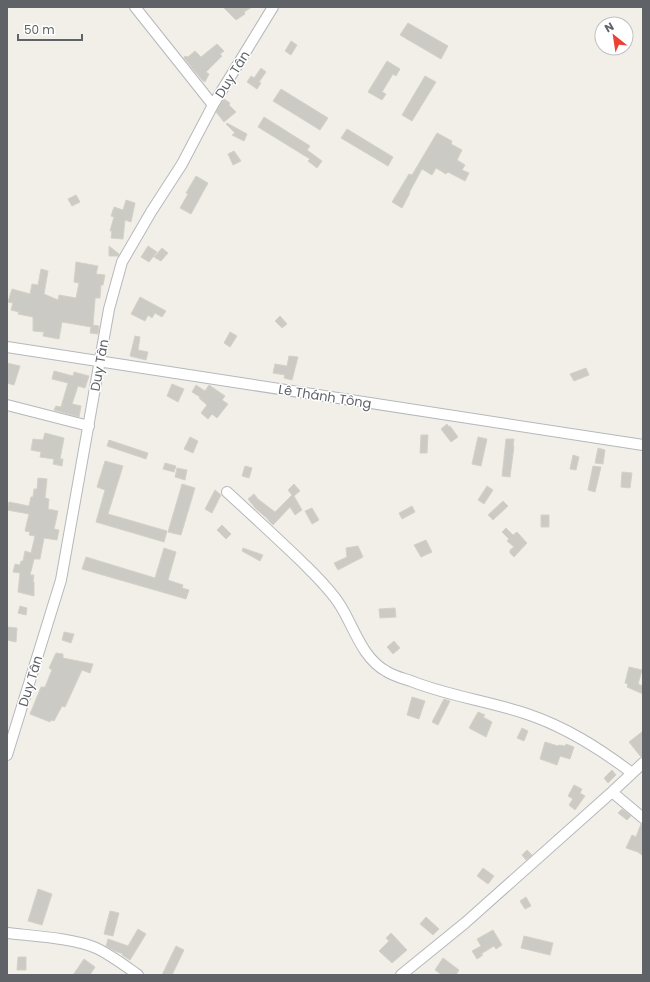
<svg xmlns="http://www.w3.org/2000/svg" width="650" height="982" viewBox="0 0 650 982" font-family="Poppins,sans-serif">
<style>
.building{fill:#cccac5;stroke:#d6d1c6}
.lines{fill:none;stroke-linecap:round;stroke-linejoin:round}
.minor-casing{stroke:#b5b8bc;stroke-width:12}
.minor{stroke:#fff;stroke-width:10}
.labels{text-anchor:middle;stroke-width:3;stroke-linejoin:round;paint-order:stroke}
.street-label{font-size:13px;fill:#5f6368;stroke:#fff}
</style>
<rect width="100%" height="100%" fill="#f1efe8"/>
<!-- building -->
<path class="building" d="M223,7H252L244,12L245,14L236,20Z
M408,23L448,46L441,59L400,35Z
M291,41L297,45L291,55L285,51Z
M217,44L224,51L220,54L222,56L206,72L209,74L205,82L202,80L184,58L185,56L188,57L195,51L201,57Z
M387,61L400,69L396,76L393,74L382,92L386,94L382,100L368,92Z
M261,68L266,72L259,82L261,83L257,89L247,82L251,76L254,78Z
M425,76L436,82L412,121L402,115Z
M281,89L328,118L320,130L273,101Z
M224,99L230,103L229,105L236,112L224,122L216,112Z
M264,117L310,146L307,150L322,161L317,168L308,161L310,159L258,127Z
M227,123L247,134L244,141L232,135L235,133L226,124Z
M347,129L393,157L388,166L341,138Z
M437,133L452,141L451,144L462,150L457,160L465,165L462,170L469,173L465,181L448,172L446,174L436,168L432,175L422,169L409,193H410L402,208L392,202L409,174L412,175Z
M234,151L241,161L233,165L228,154Z
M196,176L208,183L191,214L180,208L188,194L186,193Z
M76,195L80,202L72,206L68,199Z
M126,200L135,203L131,222L125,220L123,239L111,238L112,231H110L114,217L111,216L114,207L123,210Z
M109,246L119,254L118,256H109Z
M148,246L157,252L149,262L141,257Z
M162,248L168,253L161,261L154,257Z
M76,262L98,266L96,274L105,275L103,285H101L100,298H95V300L93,325L99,326L98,334L90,333L91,327L62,322L59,339L43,336L44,332L33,331V317L18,314L19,312L11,310L13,303L8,302L12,289L30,294L32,284L38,285L41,269L48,271L44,294L58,300L59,295L76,298L79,283L74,282Z
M140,297L166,311L162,317L155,313L152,318L148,315L145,321L131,314Z
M280,316L287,324L282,328L275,321Z
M230,332L237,336L230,347L224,343Z
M135,336L140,337L138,350L148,352L146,360L130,356Z
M289,356L298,357L292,380L284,378L285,375L273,373L275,364L287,366Z
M7,363L20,366L14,385L7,383Z
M586,368L589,375L574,381L570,374Z
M54,371L73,376L74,372L89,376L85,388L78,386L72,404L81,406L79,417L54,410L56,406L61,407L68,383L52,379Z
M172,384L184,389L178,402L167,396Z
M196,385L205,391L209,385L225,396L222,400L228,404L217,418L212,414L208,419L201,413L207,405L199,398L200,397L192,392Z
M447,424L449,427L450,426L458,437L451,442L441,429Z
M45,433L64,438L60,459H63L62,466L53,464L54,459L40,457L41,452L31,450L33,439L43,440Z
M421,435H428L427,453H420Z
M190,437L198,441L193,453L184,449Z
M478,437L487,439L481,466L472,464Z
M506,439H514L513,446H514L510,477L502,476Z
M109,440L148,453L146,459L107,446Z
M598,448L605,450L603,464L595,463Z
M573,455L579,457L576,470L570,469Z
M105,461L123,466L108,514L167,531L164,542L96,522L105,490L97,487Z
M165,463L176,466L174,472L163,469Z
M245,466L252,468L249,478L242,476Z
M593,466L601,467L595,492L588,490Z
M177,468L187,470L185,480L175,477Z
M622,472L632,473L630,488L621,487Z
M38,478L47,479L45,498L49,499L48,509L58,511L54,529L59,530L57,540L44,538L40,559H34L30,575H34L33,582H34V596L18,592L20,573L13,572L15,564L20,565L21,561H23L25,551L31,553L35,536L29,535L30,532L25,531L29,514L7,510L9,502L29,506L31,497H33L34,489H37Z
M182,484L195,488L181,535L168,532Z
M294,484L300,491L294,496L302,510L295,515L290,507L273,525L268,520V519L256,509L248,499L254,494L258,499L275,512L292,495L288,490Z
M487,486L493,490L484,504L478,500Z
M215,490L221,495L212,513L205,509Z
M503,501L508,506L493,520L488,515Z
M412,506L415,512L402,519L399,513Z
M312,508L319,520L312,524L305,511Z
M541,515H549V527H541Z
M222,525L231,534L226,539L217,530Z
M506,528L513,535L517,532L527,543L514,557L510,553V550L514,547L507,541L509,539L502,532Z
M426,540L432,552L421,557L414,545Z
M358,546L363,557L338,570L334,563L347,557L346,548Z
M164,548L176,552L168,580L183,585L182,588L189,590L186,599L82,569L86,557L155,578Z
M243,548L263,555L260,561L242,551Z
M20,606L27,608L26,615L18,613Z
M395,608L396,617L380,618L379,609Z
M7,627L17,628L16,642L7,640Z
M64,632L74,634L71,643L62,640Z
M394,641L400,648L393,654L387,647Z
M56,653L63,654V658L93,664L90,673L82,670L65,707L62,706L54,721L51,720L50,722L30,714L41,687H45L52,670L49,668Z
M629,667L642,670L638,684L643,686V694L627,687L628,684L625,683Z
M412,697L425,701L419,719L407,715Z
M444,699L450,701L438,725L432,722Z
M478,712L485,715L483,717L492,722L486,737L469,728Z
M522,728L528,731L524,741L517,738Z
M643,731V757H641L629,742Z
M545,742L558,746L559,745L565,746L566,744L574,747L570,759L560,756L557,765L540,759Z
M612,770L616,775L608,783L604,778Z
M574,785L582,789L580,793L585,796L575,810L569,805L573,799L568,796Z
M622,809L631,816L627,820L618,813Z
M641,824H643V856L638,852L626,848L632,835L636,837Z
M527,850L532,855L526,860L522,855Z
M483,868L494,876L488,884L477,876Z
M38,889L52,894L42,925L28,921Z
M526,897L531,906L525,909L520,901Z
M110,911L119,913L113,936L104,934Z
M426,917L439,929L433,935L420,924Z
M138,929L146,934L130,960L122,955L123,954L115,951L106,946L108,939L128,946Z
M493,930L502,945L496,949L494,946L481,954L483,955L477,959L472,951L481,946L477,939Z
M391,933L407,950L392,963L379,951L389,941L386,938Z
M524,936L553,943L550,955L521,948Z
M176,946L184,950L172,975H162Z
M18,957H26V970H17Z
M443,958L459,970L456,975H442L435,970Z
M84,959L95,967L90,975H73Z"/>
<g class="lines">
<defs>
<path id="minor" d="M135,7L213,105
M7,347L643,445
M7,405L89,426
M227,492C252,515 277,538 302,562C315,575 330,589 340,605C354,627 362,658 386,671C393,676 402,678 411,681C448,696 489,701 527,714C566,727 599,748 632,773
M7,755L61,580L109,309L122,262L151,212L182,164L213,105L273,7
M612,792L643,818
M7,933C32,936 74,938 96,948C111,955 124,965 138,975
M401,975L465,923L612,792L643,763"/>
</defs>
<!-- minor casing -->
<use href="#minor" class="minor-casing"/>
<!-- minor -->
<use href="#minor" class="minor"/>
</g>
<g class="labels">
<!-- street labels -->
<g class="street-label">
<text transform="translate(232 74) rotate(-58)" y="5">Duy Tân</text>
<text transform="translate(99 365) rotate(-80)" y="5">Duy Tân</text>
<text transform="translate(325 396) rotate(9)" y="5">Lê Thánh Tông</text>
<text transform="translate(30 681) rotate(-73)" y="5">Duy Tân</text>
</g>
</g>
<!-- border -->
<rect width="650" height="982" fill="none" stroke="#5f6368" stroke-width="16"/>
<!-- north arrow -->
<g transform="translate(614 36) rotate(330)"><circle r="19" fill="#ffffff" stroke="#bfc1c3"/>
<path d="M0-3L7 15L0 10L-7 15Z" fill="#ea4335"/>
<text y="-6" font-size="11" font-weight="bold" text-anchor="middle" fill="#5f6368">N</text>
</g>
<!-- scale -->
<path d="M18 34v6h64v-6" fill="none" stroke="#5f6368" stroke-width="2"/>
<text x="24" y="34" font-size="12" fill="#5f6368" stroke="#ffffff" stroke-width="3" paint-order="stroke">50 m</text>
</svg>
